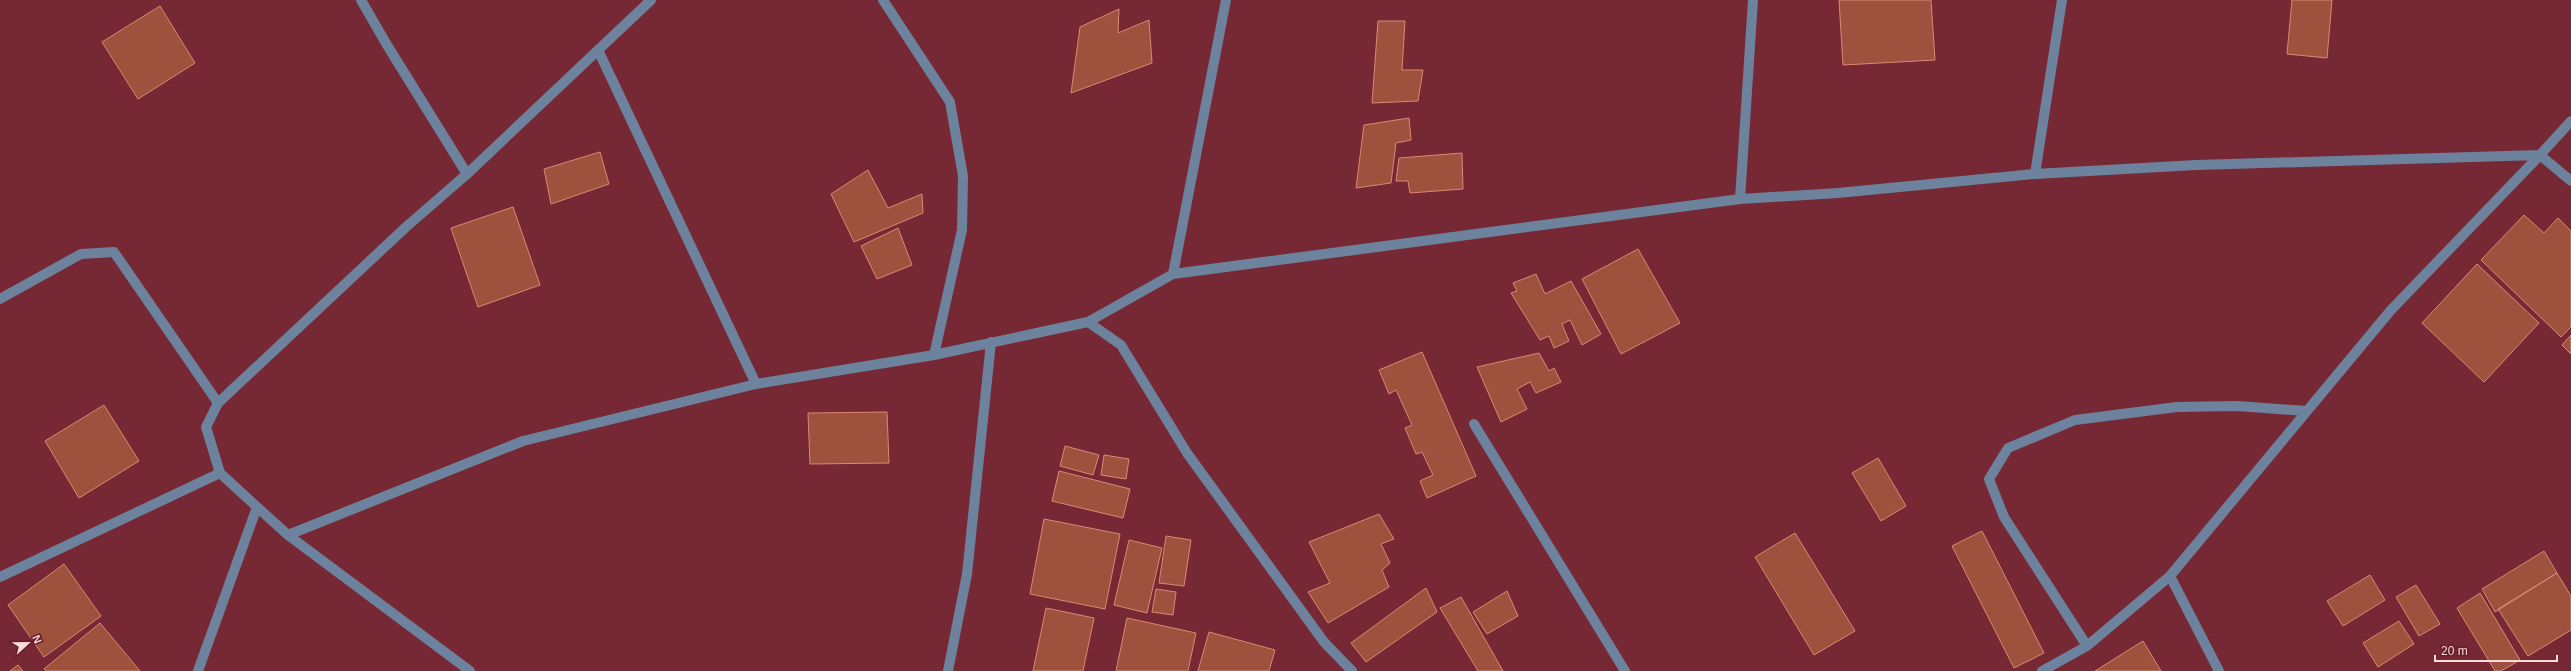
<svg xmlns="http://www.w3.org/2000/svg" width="2571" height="671" viewBox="0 0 2571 671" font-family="Helvetica,sans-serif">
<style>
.building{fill:#9e513d;stroke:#dc8973}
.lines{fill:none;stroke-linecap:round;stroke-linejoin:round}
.minor{stroke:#6d829d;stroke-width:10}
</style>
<rect width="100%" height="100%" fill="#762934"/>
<!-- building -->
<path class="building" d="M1839,0H1931L1935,60L1843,65Z
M2292,0H2332L2327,58L2287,54Z
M160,6L195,63L138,99L102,42Z
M1119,9L1118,33L1149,20L1152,63L1071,93L1080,27Z
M1378,21H1405L1402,70H1423L1418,101L1372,103Z
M1409,118L1411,140L1396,143L1391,183L1356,188L1364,125Z
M600,152L609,184L551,204L544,169Z
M1462,153L1463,189L1410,193L1408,181H1396L1399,158Z
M868,170L888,208L922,194L923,213L854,242L831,194Z
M513,207L540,285L478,307L451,228Z
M2524,215L2544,233L2558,218L2571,231V327L2561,337L2481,260Z
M898,228L912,265L877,279L861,246Z
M1638,249L1680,323L1621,354L1582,279Z
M2477,264L2539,323L2484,382L2422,323Z
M1536,274L1545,294L1571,281L1601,334L1582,345L1570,320L1562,324L1569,341L1554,348L1549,336L1540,340L1511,293L1517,291L1513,283Z
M2571,335V354L2562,345Z
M1422,352L1476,476L1427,498L1420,481L1433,475L1422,452L1416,454L1405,428L1412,425L1396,390L1389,394L1379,370Z
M1539,353L1549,371L1554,368L1561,382L1536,393L1530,382L1517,389L1527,409L1501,422L1477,367Z
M104,405L139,461L79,498L45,441Z
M887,412L889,463L810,464L808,413Z
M1065,446L1099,455L1093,475L1060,466Z
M1104,455L1129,459L1126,479L1101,475Z
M1878,458L1906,506L1881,521L1852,473Z
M1059,471L1130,489L1123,518L1052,501Z
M1379,514L1394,539L1381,544L1390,563L1382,570L1389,587L1328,623L1308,592L1330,583L1309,542Z
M1044,519L1120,534L1105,609L1030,594Z
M1982,531L2044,653L2014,668L1952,546Z
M1795,533L1855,631L1814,655L1755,557Z
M1166,536L1191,540L1184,586L1159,583Z
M1129,540L1162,548L1147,613L1114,605Z
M2544,551L2557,573L2495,612L2482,589Z
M64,564L101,616L44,657L8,605Z
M2557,573L2571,596V630L2528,656L2498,609Z
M2370,575L2385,600L2343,626L2327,601Z
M2416,585L2440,624L2419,636L2396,597Z
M1426,588L1437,612L1366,662L1351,643Z
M1156,589L1176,592L1173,615L1152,612Z
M1507,591L1518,616L1487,634L1473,612Z
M2480,593L2520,660L2501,671H2495L2457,608Z
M1461,597L1503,671H1478L1440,608Z
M1046,608L1094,618L1083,671H1033Z
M1127,618L1196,633L1188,671H1116Z
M2399,621L2414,644L2378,667L2363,643Z
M100,623L140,671H46L44,669Z
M1209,632L1275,650L1269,671H1198Z
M2143,641L2161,671H2095Z
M18,665L23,671H10Z"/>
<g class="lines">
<!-- minor -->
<path class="minor" d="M361,0L387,45L467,174
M883,0L950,102L963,176L962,230L934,355
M598,50L756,384
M2035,174L2062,0
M1740,199L1753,0
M1173,274L1226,0
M0,299L81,254L114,252L218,403
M1088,322L1121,345L1187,453L1324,642L1352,671
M1474,424L1625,671
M288,535L523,441L756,384L934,355L1088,322L1173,274L1740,199L1838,193L2035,174L2196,165L2540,155L2571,121
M2170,576L2219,671
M0,577L220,473
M2087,646L2004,517L1989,479L2008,448L2075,420L2177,407L2237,406L2307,411L2391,310L2540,155L2571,181
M198,671L257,507
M470,671L288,535L257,507L220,473L206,427L218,403L406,227L467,174L651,0
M948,671L967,574L991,342
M2042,671L2087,646L2170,576L2307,411"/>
</g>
<!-- north arrow -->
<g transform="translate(28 643) rotate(68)" stroke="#691d29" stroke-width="3" paint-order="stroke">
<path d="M0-3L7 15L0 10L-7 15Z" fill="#f9dcdd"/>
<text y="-6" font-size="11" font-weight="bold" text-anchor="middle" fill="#f9dcdd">N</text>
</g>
<!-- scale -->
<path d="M2435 655v6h122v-6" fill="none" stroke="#f9dcdd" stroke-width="2"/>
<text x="2441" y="655" font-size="12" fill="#f9dcdd" stroke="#691d29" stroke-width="3" paint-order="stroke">20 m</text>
</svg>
